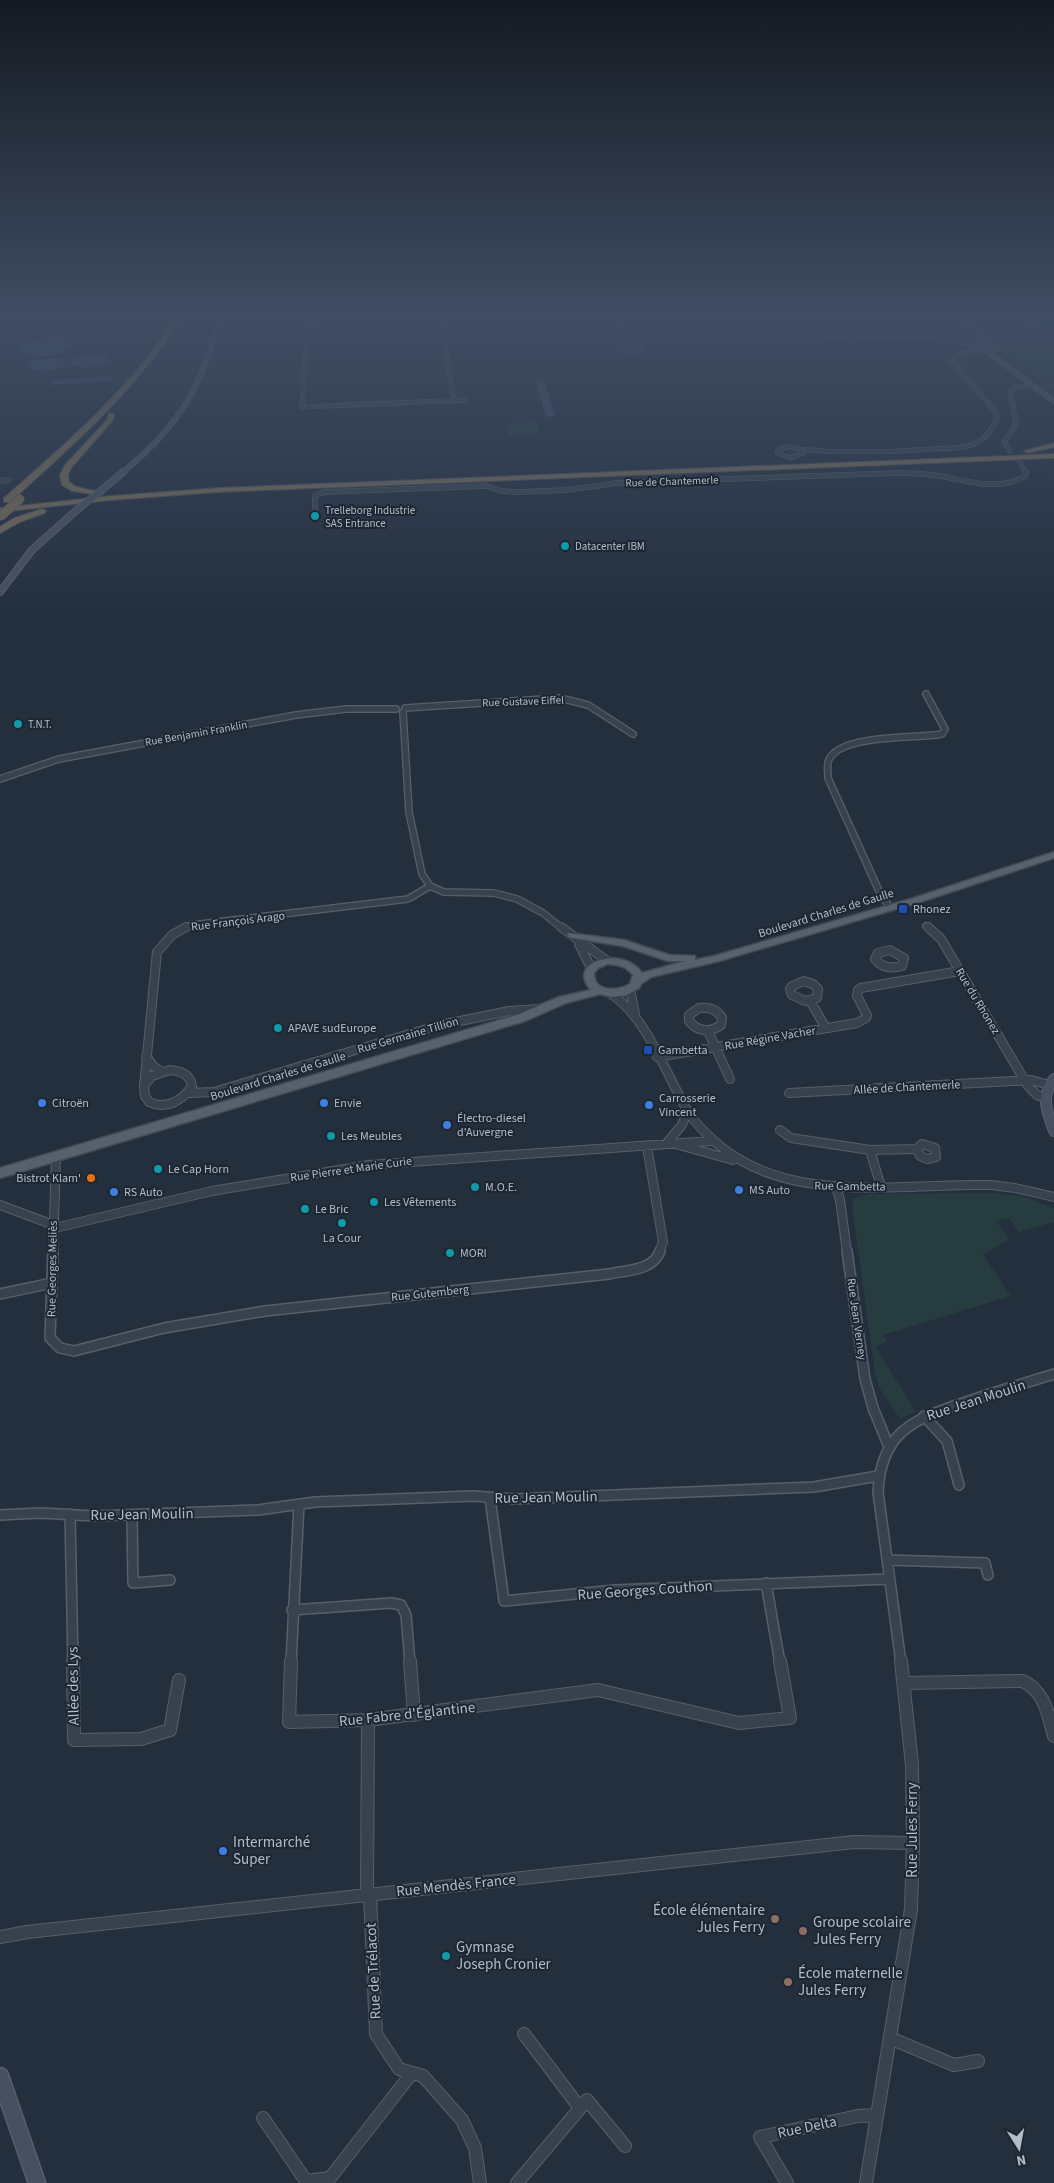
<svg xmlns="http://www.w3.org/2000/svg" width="1054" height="2183" viewBox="0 0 1054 2183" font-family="'Source Sans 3',sans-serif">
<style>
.green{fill:#263c3f}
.water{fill:#394c67}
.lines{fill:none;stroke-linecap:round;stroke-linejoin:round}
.street-far5-casing{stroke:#565f6c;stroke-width:5}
.street-far4-casing{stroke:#565f6c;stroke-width:5.5}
.street-far3-casing{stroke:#565f6c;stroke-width:8}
.street-far2-casing{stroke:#565f6c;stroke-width:10}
.street-far1-casing{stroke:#565f6c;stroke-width:12}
.street-casing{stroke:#565f6c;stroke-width:14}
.secondary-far3-casing{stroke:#565f6c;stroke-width:6}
.secondary-far2-casing{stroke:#565f6c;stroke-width:8}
.secondary-far1-casing{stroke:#565f6c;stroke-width:12}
.secondary-casing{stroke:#565f6c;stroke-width:19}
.primary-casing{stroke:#414a57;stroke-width:3}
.highway-casing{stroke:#434c59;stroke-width:2}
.street-far5{stroke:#38414e;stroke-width:4}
.street-far4{stroke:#38414e;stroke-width:4.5}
.street-far3{stroke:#38414e;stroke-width:5.5}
.street-far2{stroke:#38414e;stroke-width:8}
.street-far1{stroke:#38414e;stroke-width:9}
.street{stroke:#38414e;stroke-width:12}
.secondary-far3{stroke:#465061;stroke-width:5}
.secondary-far2{stroke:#465061;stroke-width:6}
.secondary-far1{stroke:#465061;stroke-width:10}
.secondary{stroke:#465061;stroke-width:16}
.primary{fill:#56606e;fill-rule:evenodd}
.highway{fill:#746855;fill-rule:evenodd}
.secondary-bridge-casing{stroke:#565f6c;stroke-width:8;stroke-linecap:butt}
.highway-bridge-casing{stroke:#434c59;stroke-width:10;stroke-linecap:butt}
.secondary-bridge{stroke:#465061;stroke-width:6}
.highway-bridge{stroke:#746855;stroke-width:9}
.culture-dot{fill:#0f9aa8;stroke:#1d2633;stroke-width:2}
.transit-dot{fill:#1a4fb4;stroke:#1d2633;stroke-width:2}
.shop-dot{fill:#3f7fe0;stroke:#1d2633;stroke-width:2}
.food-dot{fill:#e8710a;stroke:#1d2633;stroke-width:2}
.education-dot{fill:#8d6e63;stroke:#1d2633;stroke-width:2}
.labels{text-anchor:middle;stroke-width:4;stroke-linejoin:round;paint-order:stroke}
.far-street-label{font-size:11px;fill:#b4bcc9;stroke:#1d2633}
.far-poi-label{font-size:11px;fill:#b4bcc9;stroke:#1d2633;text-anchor:start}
.poi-label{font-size:12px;fill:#b4bcc9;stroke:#1d2633;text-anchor:start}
.street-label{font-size:12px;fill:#b4bcc9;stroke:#1d2633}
.near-street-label{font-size:15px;fill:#b4bcc9;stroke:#1d2633}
.near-poi-label{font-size:15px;fill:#b4bcc9;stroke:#1d2633;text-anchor:start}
</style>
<rect width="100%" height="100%" fill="#242f3e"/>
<!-- green -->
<path class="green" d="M1021,314H1054V343Z
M1054,346V390L1029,373L1004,350L1008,348Z
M536,422L539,435L509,436L506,423Z
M998,1193L1026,1197L1054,1208V1222L1019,1232L1009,1218L996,1221L1009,1239L983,1254L1011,1296L883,1335L887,1342L875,1346L916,1412L900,1419L879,1387L875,1373L852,1206L854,1198L868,1194Z"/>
<!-- water -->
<path class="water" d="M50,337L68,338L75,344C66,358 30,360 17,350L19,345L23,342Z
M89,354L108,356L109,361C98,368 85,369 73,365L71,362L76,357Z
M46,358L65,360L66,365C55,371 41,373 29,369L27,366L32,361Z
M114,376L110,381L101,382L48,385L55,380Z
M536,381H544L555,416L546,417Z"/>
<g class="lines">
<defs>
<path id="street-far5" d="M383,314L318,321L307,327L302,407L466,400
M440,314L454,400
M617,314L628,342
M795,340L910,336L975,344
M625,346L638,347L641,350L632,353L620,350Z
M999,348L1037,345L1046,342L1019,314
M788,447L799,449L803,453L790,458L777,453L779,449Z
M799,449C843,454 889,452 933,449C946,448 965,449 978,442C987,438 992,427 997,419L996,412L951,360L959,354L982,350
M1010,451L1004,442L1015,427L1016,422L1010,392L1014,388L1033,386
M1019,461L1026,473
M895,473H906"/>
<path id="street-far4" d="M0,481L9,480
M315,509V495L325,492L487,486L500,491L518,492L567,490L617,483L898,473C912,473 927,474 941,476C969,481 998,492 1025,476L1026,472"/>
<path id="street-far3" d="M405,708L560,698L588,705L633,734
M403,712L409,812L422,874L430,886L444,892L494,893L517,899L543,913L563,929
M0,779L59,759L296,715L346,709H396
M890,908L879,891L828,778C828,773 827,767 828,762C837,733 917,739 942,734L945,729L926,694
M926,926L929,929
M183,929L192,925L408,899L430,886"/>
<path id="street-far2" d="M561,927L607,961
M928,927L941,939L1028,1086L1037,1095L1045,1098
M579,944L591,968
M890,950L904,958L902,966C891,969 882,968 875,959L878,953Z
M804,981L813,984L818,989L817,998L805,1001L792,995L790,989L792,986Z
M630,990L635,1014
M611,994C646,1016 666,1074 687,1110C694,1123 704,1131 714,1141C787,1207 901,1183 991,1185L1015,1188L1054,1197
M810,1001L826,1028
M699,1008C709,1007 717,1009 722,1018L721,1025C709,1033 698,1032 689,1021V1015Z
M708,1031L730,1079
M146,1056L154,1067L163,1072
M657,1057L857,1023L866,1018L867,1015L857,996L858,990L861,988L960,971
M170,1070C181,1071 190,1074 192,1086C182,1101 166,1110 149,1102L145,1096L144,1086L152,1076Z
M144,1086L157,952L172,935L186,927
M189,1093L214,1092L440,1025L509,1011L540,1009
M789,1093L1031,1080L1049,1085
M780,1130L791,1138L870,1150L881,1187
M666,1144L681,1126L688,1112
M922,1144L935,1148L936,1157L927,1159L920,1156L917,1149Z
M679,1145L733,1160
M647,1146L663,1242L659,1252
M870,1150L917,1149
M836,1187L840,1200L847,1252
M0,1205L59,1227L212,1191L369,1165L711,1141
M53,1252L56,1157"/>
<path id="street-far1" d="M53,1251L50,1338L60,1348L74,1351L164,1328L265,1311L609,1274C627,1270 653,1271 660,1251
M847,1251L865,1379L873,1408L889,1447
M0,1294L52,1283
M924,1416L947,1441L959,1485
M490,1498L504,1601L615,1590L889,1579
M70,1514L73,1663
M0,1515L40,1513L95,1516L258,1510L315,1502L473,1496L514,1499L814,1487L878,1476
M132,1515L133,1583L170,1580
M887,1560L985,1563L988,1575
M766,1583L780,1663
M292,1610L391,1603L401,1605L406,1615L410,1663
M291,1663L299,1504
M901,1663L878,1492C881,1430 915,1419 966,1402C995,1392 1025,1383 1054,1374"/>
<path id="street" d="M73,1661L74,1740L141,1739L170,1730L179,1680
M291,1661L289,1722L368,1720L598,1690L739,1723L790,1718L780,1661
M410,1661L414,1715
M904,1683L1023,1681C1045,1692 1048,1714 1054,1736
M367,1895L368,1720
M370,1895L376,2034L399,2069L423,2076L462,2120L475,2148L480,2183
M0,1937L27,1932L854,1842L913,1843
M524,2034L580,2108
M890,2038L954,2065L978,2061
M263,2118L306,2181L330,2178L412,2073
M517,2183L587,2100L625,2146
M787,2183L760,2137L858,2116L877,2115
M866,2183L911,1909L913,1843L912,1765L901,1661"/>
<path id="secondary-far3" d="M959,314L990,343
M977,343H990L999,348L986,350L974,346Z
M987,351L1054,401
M122,473C180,425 203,387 220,314"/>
<path id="secondary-far2" d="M109,484L123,472
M0,592L32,550L78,509"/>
<path id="secondary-far1" d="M1054,1079C1040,1096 1047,1112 1054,1131"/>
<path id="secondary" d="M0,2076L37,2183"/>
<path id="primary" d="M1054,852V858L920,902L719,961L651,977L641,984L639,988L627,995L612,997L600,994L566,1003L525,1021L0,1178V1168L517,1015L559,997L591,990C564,961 624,945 642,973L686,961H668L623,946L572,938L568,937L567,935L568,933L624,940L669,955L695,956V960L714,956L914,898ZM608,964C619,965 626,966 633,975L630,984C618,991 594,993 594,973L598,968Z"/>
<path id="highway" d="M178,314H184C138,388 75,444 10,502H4V498C68,442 132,387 178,314Z
M109,413L114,414L113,420L71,468L68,475L69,482L77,487L104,493L100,495L72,491L62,485L60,475L65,465L107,420Z
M1054,443V447L1028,453L1024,451Z
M1054,454V458L219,492L111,500L0,512V508L111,496L219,488Z
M42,509L46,511L45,513L20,522L0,533V527L14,518Z"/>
</defs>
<!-- street-far5 casing -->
<use href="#street-far5" class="street-far5-casing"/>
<!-- street-far4 casing -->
<use href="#street-far4" class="street-far4-casing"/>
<!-- street-far3 casing -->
<use href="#street-far3" class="street-far3-casing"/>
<!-- street-far2 casing -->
<use href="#street-far2" class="street-far2-casing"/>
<!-- street-far1 casing -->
<use href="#street-far1" class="street-far1-casing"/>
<!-- street casing -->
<use href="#street" class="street-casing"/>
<!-- secondary-far3 casing -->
<use href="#secondary-far3" class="secondary-far3-casing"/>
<!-- secondary-far2 casing -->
<use href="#secondary-far2" class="secondary-far2-casing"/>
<!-- secondary-far1 casing -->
<use href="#secondary-far1" class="secondary-far1-casing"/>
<!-- secondary casing -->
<use href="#secondary" class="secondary-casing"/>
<!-- primary casing -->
<use href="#primary" class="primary-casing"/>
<!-- highway casing -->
<use href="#highway" class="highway-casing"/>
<!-- street-far5 -->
<use href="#street-far5" class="street-far5"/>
<!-- street-far4 -->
<use href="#street-far4" class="street-far4"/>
<!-- street-far3 -->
<use href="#street-far3" class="street-far3"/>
<!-- street-far2 -->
<use href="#street-far2" class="street-far2"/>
<!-- street-far1 -->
<use href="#street-far1" class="street-far1"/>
<!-- street -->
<use href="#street" class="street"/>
<!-- secondary-far3 -->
<use href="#secondary-far3" class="secondary-far3"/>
<!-- secondary-far2 -->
<use href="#secondary-far2" class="secondary-far2"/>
<!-- secondary-far1 -->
<use href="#secondary-far1" class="secondary-far1"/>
<!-- secondary -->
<use href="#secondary" class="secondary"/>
<!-- primary -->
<use href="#primary" class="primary"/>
<!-- highway -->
<use href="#highway" class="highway"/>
<defs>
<path id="secondary-bridge" d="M78,509L109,484"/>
<path id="highway-bridge" d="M1,516L20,499"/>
</defs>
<!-- secondary-bridge casing -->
<use href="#secondary-bridge" class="secondary-bridge-casing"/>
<!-- highway-bridge casing -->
<use href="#highway-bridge" class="highway-bridge-casing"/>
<!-- secondary-bridge -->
<use href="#secondary-bridge" class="secondary-bridge"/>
<!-- highway-bridge -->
<use href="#highway-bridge" class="highway-bridge"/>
</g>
<!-- sky -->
<linearGradient id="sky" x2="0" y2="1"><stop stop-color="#141a22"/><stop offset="0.51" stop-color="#3f4d63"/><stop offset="1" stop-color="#3f4d63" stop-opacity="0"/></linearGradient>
<rect width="1054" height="620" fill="url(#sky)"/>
<!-- markers -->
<g class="culture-dot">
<circle cx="315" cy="516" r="5"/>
<circle cx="565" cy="546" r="5"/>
<circle cx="18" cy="724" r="5"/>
<circle cx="278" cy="1028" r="5"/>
<circle cx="331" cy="1136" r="5"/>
<circle cx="158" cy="1169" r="5"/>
<circle cx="475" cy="1187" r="5"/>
<circle cx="374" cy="1202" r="5"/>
<circle cx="305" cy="1209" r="5"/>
<circle cx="342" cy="1223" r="5"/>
<circle cx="450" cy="1253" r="5"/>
<circle cx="446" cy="1956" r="5"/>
</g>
<g class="transit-dot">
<rect x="898" y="904" width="10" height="10" rx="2.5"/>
<rect x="643" y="1045" width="10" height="10" rx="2.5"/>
</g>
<g class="shop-dot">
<circle cx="42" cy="1103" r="5"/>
<circle cx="324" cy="1103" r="5"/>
<circle cx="649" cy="1105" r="5"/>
<circle cx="447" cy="1125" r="5"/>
<circle cx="739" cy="1190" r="5"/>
<circle cx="114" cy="1192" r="5"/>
<circle cx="223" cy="1851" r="5"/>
</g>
<circle class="food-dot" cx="91" cy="1178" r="5"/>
<g class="education-dot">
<circle cx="775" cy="1919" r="5"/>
<circle cx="803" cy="1931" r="5"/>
<circle cx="788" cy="1982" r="5"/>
</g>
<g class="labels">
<!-- far-street labels -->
<g class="far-street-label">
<text transform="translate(672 481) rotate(-2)" y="4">Rue de Chantemerle</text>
<text transform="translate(523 701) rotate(-2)" y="4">Rue Gustave Eiffel</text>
<text transform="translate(196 733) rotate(-10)" y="4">Rue Benjamin Franklin</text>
</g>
<!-- far-poi labels -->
<g class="far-poi-label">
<text x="325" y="514">Trelleborg Industrie<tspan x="325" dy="13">SAS Entrance</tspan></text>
<text x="575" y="550">Datacenter IBM</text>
<text x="28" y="728">T.N.T.</text>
</g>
<!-- poi labels -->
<g class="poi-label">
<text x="913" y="913">Rhonez</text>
<text x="288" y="1032">APAVE sudEurope</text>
<text x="658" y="1054">Gambetta</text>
<text x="659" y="1102">Carrosserie<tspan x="659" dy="14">Vincent</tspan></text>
<text x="52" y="1107">Citroën</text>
<text x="334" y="1107">Envie</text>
<text x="457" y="1122">Électro-diesel<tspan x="457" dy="14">d'Auvergne</tspan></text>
<text x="341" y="1140">Les Meubles</text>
<text x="168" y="1173">Le Cap Horn</text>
<text x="81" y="1182" text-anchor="end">Bistrot Klam'</text>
<text x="485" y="1191">M.O.E.</text>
<text x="749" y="1194">MS Auto</text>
<text x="124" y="1196">RS Auto</text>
<text x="384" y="1206">Les Vêtements</text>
<text x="315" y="1213">Le Bric</text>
<text x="342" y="1242" text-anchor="middle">La Cour</text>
<text x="460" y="1257">MORI</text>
</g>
<!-- street labels -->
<g class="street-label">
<text transform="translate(826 913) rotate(-17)" y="4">Boulevard Charles de Gaulle</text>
<text transform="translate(238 921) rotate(-7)" y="4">Rue François Arago</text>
<text transform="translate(978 1001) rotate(59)" y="4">Rue du Rhonez</text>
<text transform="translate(408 1035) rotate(-16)" y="4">Rue Germaine Tillion</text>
<text transform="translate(770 1038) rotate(-10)" y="4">Rue Régine Vacher</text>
<text transform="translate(278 1076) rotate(-17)" y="4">Boulevard Charles de Gaulle</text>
<text transform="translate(907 1087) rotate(-3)" y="4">Allée de Chantemerle</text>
<text transform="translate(351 1169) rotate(-8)" y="4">Rue Pierre et Marie Curie</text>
<text transform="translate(850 1186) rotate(1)" y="4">Rue Gambetta</text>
<text transform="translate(52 1269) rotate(-89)" y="4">Rue Georges Meliès</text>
<text transform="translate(430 1293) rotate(-6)" y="4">Rue Gutemberg</text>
<text transform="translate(857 1319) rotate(82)" y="4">Rue Jean Verney</text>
</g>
<!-- near-street labels -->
<g class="near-street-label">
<text transform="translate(976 1400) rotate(-18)" y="5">Rue Jean Moulin</text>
<text transform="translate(546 1497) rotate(-1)" y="5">Rue Jean Moulin</text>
<text transform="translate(142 1514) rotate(-1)" y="5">Rue Jean Moulin</text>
<text transform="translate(645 1590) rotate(-4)" y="5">Rue Georges Couthon</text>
<text transform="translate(73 1686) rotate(-91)" y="5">Allée des Lys</text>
<text transform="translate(407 1714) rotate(-6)" y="5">Rue Fabre d'Églantine</text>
<text transform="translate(912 1830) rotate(-90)" y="5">Rue Jules Ferry</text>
<text transform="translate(456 1885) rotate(-6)" y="5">Rue Mendès France</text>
<text transform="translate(373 1971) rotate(-93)" y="5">Rue de Trélacot</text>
<text transform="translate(807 2127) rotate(-12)" y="5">Rue Delta</text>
</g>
<!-- near-poi labels -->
<g class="near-poi-label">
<text x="233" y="1847">Intermarché<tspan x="233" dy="17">Super</tspan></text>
<text x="765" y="1915" text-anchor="end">École élémentaire<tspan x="765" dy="17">Jules Ferry</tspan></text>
<text x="813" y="1927">Groupe scolaire<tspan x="813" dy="17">Jules Ferry</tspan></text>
<text x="456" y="1952">Gymnase<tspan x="456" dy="17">Joseph Cronier</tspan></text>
<text x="798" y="1978">École maternelle<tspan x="798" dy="17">Jules Ferry</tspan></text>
</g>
</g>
<!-- north arrow -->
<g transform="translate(1019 2148) rotate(169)" stroke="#1d2633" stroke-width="4" paint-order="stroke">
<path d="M0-4L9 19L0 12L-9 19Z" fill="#b4bcc9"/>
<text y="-8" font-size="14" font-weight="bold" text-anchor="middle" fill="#b4bcc9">N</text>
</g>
</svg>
